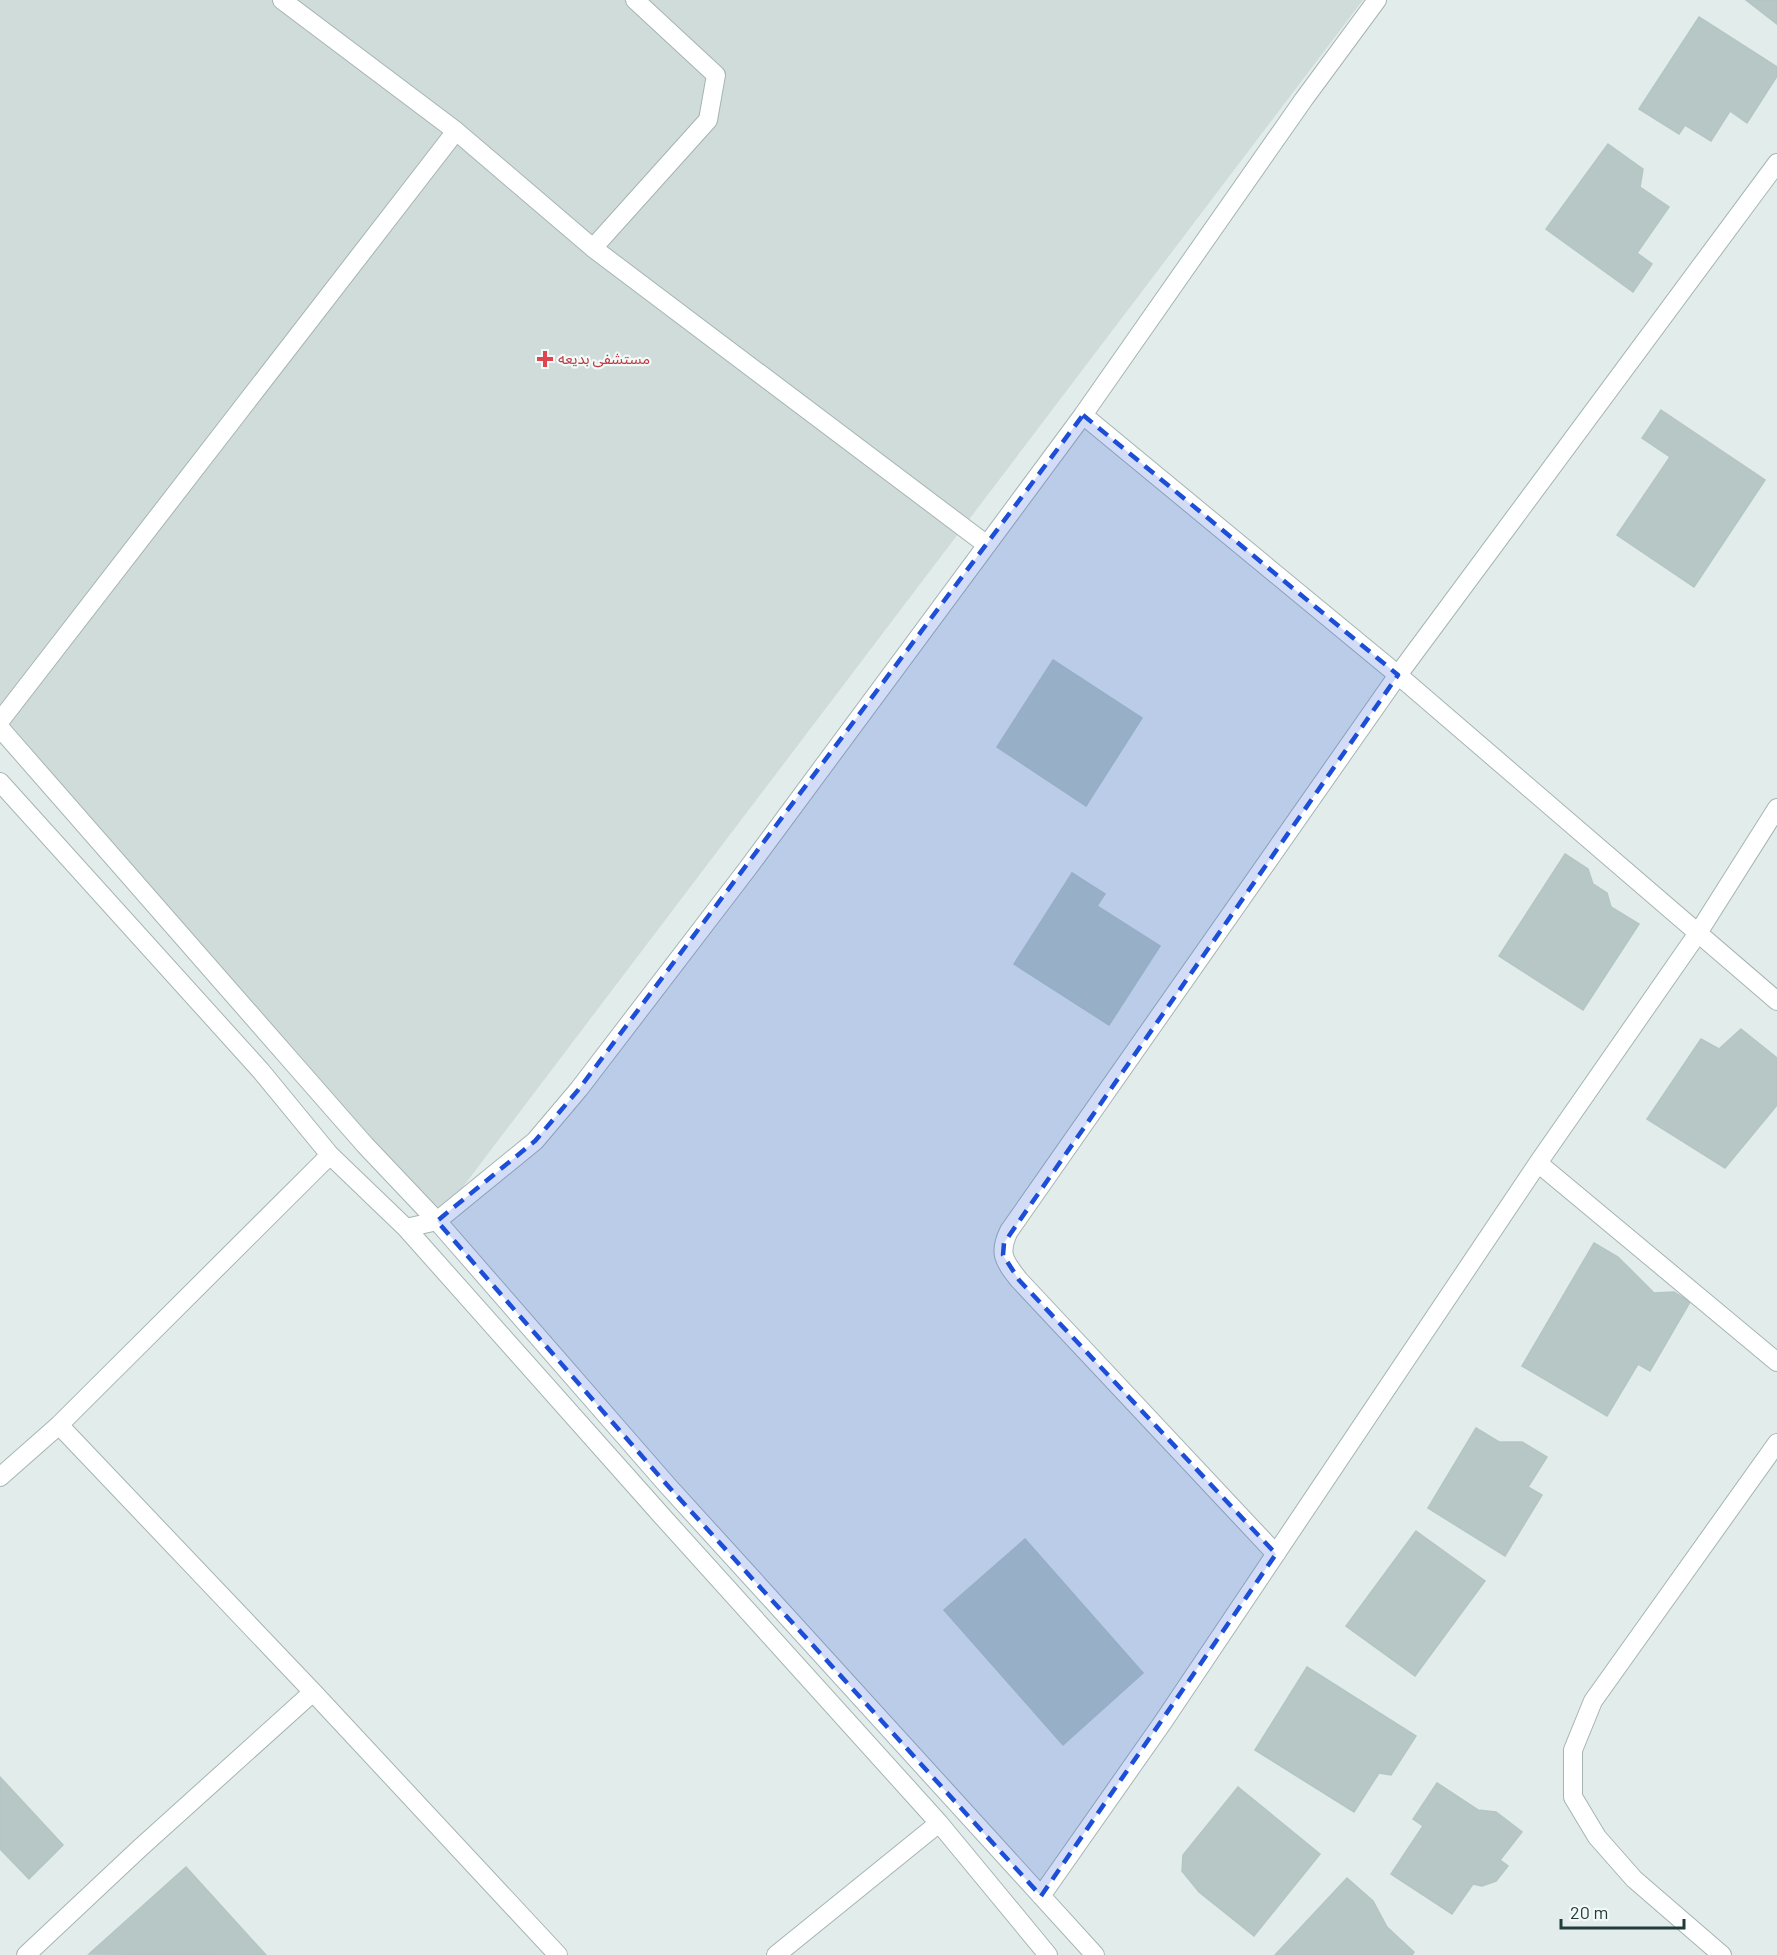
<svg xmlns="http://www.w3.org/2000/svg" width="1777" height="1955" viewBox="0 0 1777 1955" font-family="Barlow,'Noto Sans Arabic',sans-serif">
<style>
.built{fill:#d0dcda}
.building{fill:#b7c7c5;stroke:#b4c6c4;stroke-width:1.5}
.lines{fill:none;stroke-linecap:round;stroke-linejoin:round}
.minor-casing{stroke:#a5b4b3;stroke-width:20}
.minor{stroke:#fff;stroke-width:18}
.marked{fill:#1d4ed8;fill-opacity:0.2;stroke:#1d4ed8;stroke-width:4.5;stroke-dasharray:12 8;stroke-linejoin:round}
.health-dot{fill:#e0444e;stroke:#f2f9f7;stroke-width:2}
.labels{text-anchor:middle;stroke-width:4.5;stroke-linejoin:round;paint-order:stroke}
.health-label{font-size:15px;fill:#be3a42;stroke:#f2f9f7;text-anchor:start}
</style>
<rect width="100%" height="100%" fill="#e2eceb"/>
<!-- built -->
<path class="built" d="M0,0H1363L437,1221L0,719Z"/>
<!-- building -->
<path class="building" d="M1746,0H1777V24Z
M1699,17L1777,67V76L1747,123L1730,111L1711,141L1685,125L1679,134L1639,109Z
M1608,144L1643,169L1640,187L1669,207L1637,253L1652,264L1633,292L1546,229Z
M1661,410L1765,480L1694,587L1617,535L1670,457L1642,438Z
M1053,660L1142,718L1086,806L997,747Z
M1565,854L1588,869L1593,884L1607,893L1611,907L1639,924L1583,1010L1499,956Z
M1072,873L1105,894L1097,906L1160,946L1109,1025L1014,964Z
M1741,1029L1777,1058V1105L1725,1168L1647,1119L1701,1039L1719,1049Z
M1594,1243L1618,1257L1654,1293L1674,1292L1690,1302L1650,1371L1638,1364L1607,1416L1522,1366Z
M1476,1428L1499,1442H1522L1547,1457L1528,1487L1542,1495L1505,1556L1428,1508Z
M1416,1531L1485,1581L1415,1676L1346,1626Z
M1025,1539L1143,1673L1063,1745L944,1610Z
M1307,1667L1416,1736L1391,1775L1379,1773L1354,1812L1255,1750Z
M0,1777L63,1845L29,1879L0,1849Z
M1437,1783L1478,1810L1496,1812L1522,1832L1500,1860L1508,1866L1496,1881L1482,1886L1473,1884L1452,1914L1391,1874L1423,1826L1413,1819Z
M1238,1787L1320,1854L1254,1936L1199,1892L1182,1871L1183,1855Z
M186,1867L266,1955L89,1954Z
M1347,1878L1373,1901L1387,1927L1414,1952L1412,1955H1275Z"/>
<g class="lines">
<defs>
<path id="minor" d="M282,0L456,131L593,248L987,545
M593,248L708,120L716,75L635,0
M1083,415L1398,675L1777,1001
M0,721L456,131
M0,728L294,1064L365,1145L437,1221L668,1486L1095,1955
M0,782L261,1071L330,1155L406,1228L662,1516L939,1823L1048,1955
M1538,1163L1777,1362
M406,1228L437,1221L535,1141L579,1089L748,868L1083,415L1304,99L1377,0
M59,1425L313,1692L558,1955
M0,1477L59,1425L330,1155
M1276,1554L1019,1280C1004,1261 998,1253 1009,1231L1398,675L1777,163
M1041,1896L1163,1722L1538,1163L1698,933L1777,808
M26,1955L140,1848L313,1692
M776,1955L939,1823
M1722,1955L1634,1879L1597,1837L1573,1797V1750L1593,1701L1777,1443"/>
</defs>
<!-- minor casing -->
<use href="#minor" class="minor-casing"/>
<!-- minor -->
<use href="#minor" class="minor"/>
</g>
<!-- marked area -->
<path class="marked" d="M1083,415L1398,675L1004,1243L1003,1255L1019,1280L1276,1554L1041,1896L668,1486L437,1221L535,1141L579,1089Z"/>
<!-- markers -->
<path class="health-dot" d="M542 350h6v6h6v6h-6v6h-6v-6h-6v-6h6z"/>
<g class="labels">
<!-- health labels -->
<g class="health-label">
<text x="558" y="364">مستشفى بديعه</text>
</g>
</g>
<!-- scale -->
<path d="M1561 1919v9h123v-9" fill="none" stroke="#223c3d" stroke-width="3"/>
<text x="1570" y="1919" font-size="18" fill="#223c3d" stroke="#f2f9f7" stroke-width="4.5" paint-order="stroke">20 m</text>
</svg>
